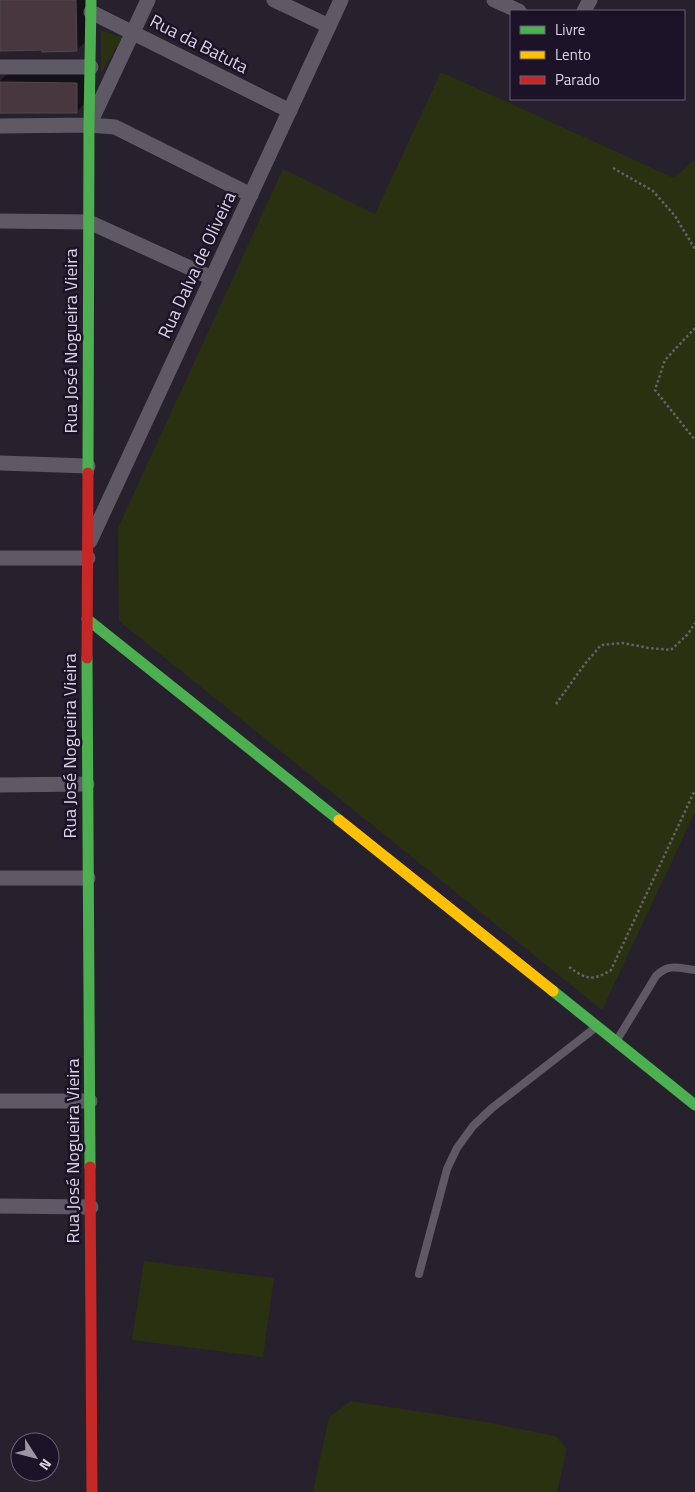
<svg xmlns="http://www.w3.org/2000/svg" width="695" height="1492" viewBox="0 0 695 1492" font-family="'Titillium Web',sans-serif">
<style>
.green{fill:#2a3110}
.shadow{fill:#0007}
.building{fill:#49373f;stroke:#52494f}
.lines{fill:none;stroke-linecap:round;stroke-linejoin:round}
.path{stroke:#65616a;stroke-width:2.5;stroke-dasharray:2.5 2.5;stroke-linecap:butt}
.lane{stroke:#5e5964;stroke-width:8}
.street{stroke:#5e5964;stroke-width:15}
.fast{stroke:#4caf50;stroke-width:11}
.slow{stroke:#ffc107;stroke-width:11}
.jam{stroke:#c62828;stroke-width:11}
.labels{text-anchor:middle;stroke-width:5;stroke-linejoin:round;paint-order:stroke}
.street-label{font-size:18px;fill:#dbd4e3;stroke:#1d1328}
</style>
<rect width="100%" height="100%" fill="#27212d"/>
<!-- green -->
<path class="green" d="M101,30L122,38L101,73Z
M441,72L674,178L695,159V812L602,1010L119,621L118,528L283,169L375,214Z
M144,1261L274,1278L263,1357L132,1340Z
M351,1401L486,1422L555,1436L567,1449L557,1492H313L329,1417Z"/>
<!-- shadow -->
<path class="shadow" d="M0,0H90L91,36L77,50L43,49L0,50Z
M12,69H91L90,98L76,112H0V81Z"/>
<!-- building -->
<path class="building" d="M0,0H76L77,51L42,52V50L0,51Z
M0,82L77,83V113H0Z"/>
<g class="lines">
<!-- path -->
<path class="path" d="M613,168L653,191L675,216L695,249
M695,328L665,360L655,390L695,440
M556,704L584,665L601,645L623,643L649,648L671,650L688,634L695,623
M569,967C587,980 593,981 611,970L695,790"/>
<!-- lane -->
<path class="lane" d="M617,1040L656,976C669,963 678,968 695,970
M419,1274L447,1169L457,1148L473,1126L492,1108L595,1028"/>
<!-- street -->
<path class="street" d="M274,0L329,26
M494,0L519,11
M584,11L590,0
M91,12L290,111
M0,67H91
M92,119L148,0
M0,126L89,125L115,127L251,195
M0,221L89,222L212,278
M0,463L88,466
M90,541L341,0
M0,558H88
M0,785L87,784
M0,878H88
M0,1101H90
M0,1206L91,1207"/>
<!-- fast -->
<path class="fast" d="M88,473L89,125L91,0
M87,619L339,820
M87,658L90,1167
M553,991L695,1105"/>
<!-- slow -->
<path class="slow" d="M339,820L553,991"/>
<!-- jam -->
<path class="jam" d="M87,658L88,473
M90,1167L92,1492"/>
</g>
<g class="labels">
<!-- street labels -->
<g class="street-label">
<text transform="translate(199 44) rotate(27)" y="6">Rua da Batuta</text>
<text transform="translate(197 265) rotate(-65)" y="6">Rua Dalva de Oliveira</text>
<text transform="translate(71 341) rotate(-90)" y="6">Rua José Nogueira Vieira</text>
<text transform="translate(70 746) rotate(-90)" y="6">Rua José Nogueira Vieira</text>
<text transform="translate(73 1151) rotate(-90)" y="6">Rua José Nogueira Vieira</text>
</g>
</g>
<!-- legend -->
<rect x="510" y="10" width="175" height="90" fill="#1d1328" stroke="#696073"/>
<rect x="520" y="26" width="25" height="8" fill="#4caf50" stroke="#696073"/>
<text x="555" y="35" font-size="15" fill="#dbd4e3">Livre</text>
<rect x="520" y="51" width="25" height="8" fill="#ffc107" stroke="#696073"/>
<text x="555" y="60" font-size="15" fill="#dbd4e3">Lento</text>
<rect x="520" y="76" width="25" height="8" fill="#c62828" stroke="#696073"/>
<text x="555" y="85" font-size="15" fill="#dbd4e3">Parado</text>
<!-- north arrow -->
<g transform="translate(35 1457) rotate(126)"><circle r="24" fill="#1d1328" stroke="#696073"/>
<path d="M0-4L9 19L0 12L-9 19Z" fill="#9c95a3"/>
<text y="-8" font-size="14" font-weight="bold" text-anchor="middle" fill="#dbd4e3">N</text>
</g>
</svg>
